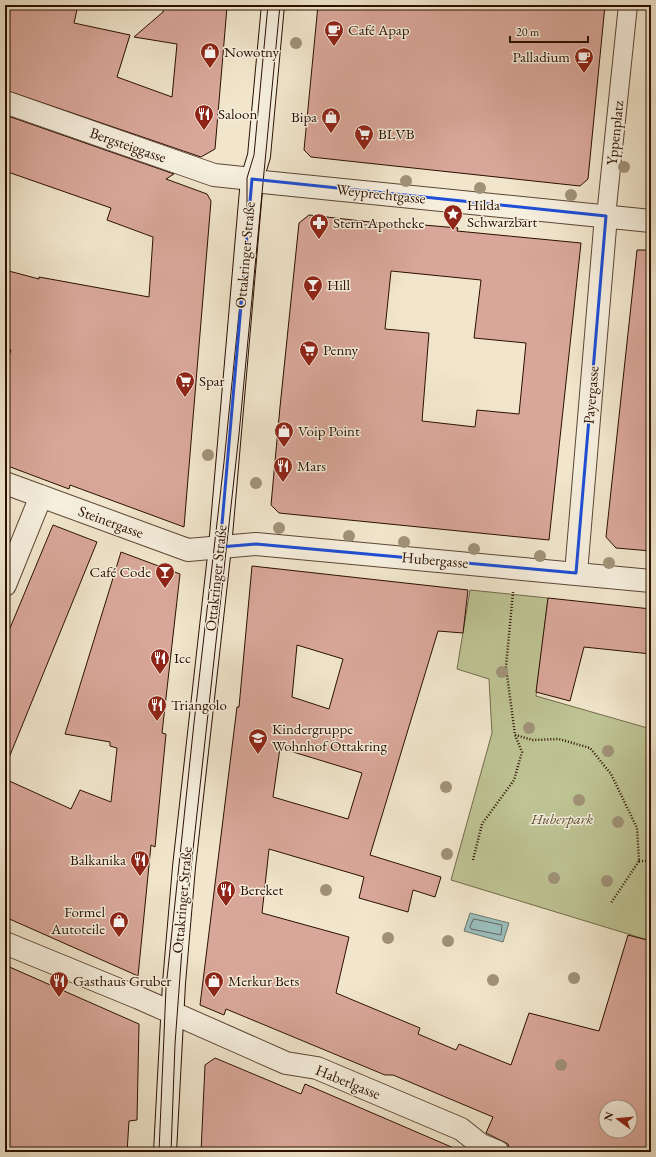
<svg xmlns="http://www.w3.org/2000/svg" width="656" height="1157" viewBox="0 0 656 1157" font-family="'EB Garamond',serif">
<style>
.green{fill:#bec494;stroke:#746a4a}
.water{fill:#9bbebc;stroke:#6e7871}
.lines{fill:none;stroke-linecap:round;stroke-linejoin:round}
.shore{stroke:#62665e;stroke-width:1}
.building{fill:#d9a799;stroke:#2a0f01;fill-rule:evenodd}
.pedestrian-casing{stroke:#5c4534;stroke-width:20}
.minor-casing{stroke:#5c4534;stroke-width:24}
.secondary-casing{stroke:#2a0f01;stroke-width:24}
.path{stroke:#2a0f01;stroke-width:2.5;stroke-dasharray:1 2;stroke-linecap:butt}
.pedestrian{stroke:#f6efde;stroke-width:18}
.minor{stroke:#f6efde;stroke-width:22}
.secondary{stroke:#f6efde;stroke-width:22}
.tram{stroke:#2a0f01;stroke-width:1}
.tree{fill:#a09278}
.marked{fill:none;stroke:#1d4ed8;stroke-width:3;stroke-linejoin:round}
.labels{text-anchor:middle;stroke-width:3;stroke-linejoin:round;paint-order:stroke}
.poi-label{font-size:15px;fill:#2a0f01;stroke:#f6efde;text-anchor:start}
.street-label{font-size:15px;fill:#2a0f01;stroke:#f6efde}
.park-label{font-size:15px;font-style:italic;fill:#5e4e34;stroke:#f6efde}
</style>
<rect width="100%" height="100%" fill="#f1e6cc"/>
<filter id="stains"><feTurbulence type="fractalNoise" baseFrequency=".005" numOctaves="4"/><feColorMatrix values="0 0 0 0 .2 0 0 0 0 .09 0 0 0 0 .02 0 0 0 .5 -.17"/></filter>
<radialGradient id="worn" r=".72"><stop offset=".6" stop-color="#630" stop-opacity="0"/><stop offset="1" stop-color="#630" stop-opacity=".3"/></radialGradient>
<!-- green -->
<path class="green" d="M470,590L548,598L536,696L651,729V941L451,880L492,733L489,679L457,669Z"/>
<!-- water -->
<path class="water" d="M470,913L509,923L503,942L464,931Z"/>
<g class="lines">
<!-- shore -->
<path class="shore" d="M474,919L502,925L501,935L471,929L470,927Z"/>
</g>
<!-- building -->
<path class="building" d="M5,5H78L74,23L130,35L117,77L172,97L177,44L134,37L163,12L164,5L227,7L215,149L201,157L5,90Z
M318,5H605L588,179L580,186L311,157L304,150Z
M5,115L174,174L166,179L207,194L211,201L184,527L70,485L69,489L5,465V368L11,350L5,348V270L39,279V277L149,297L153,237L107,220L111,208L5,171Z
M309,215L423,228L424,225L458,228L457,231L581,243L549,540L279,513L271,505L280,407L299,223ZM391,271L481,280L474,338L526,343L519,414L477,410L475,427L422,421L429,333L385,329Z
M637,250H651V551L616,548L606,537Z
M53,525L97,542L6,765L5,640Z
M121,552L180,574L162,733L166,734L155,847L151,845L138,976L5,917V779L71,809L80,790L111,802L117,748L110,746V742L65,734Z
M252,566L468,590L463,633L438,631L370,855L441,877L435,897L413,890L408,912L359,898L364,877L269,849L262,913L349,937L336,993L420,1028L418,1034L456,1050L459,1044L511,1065L529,1013L599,1031L628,935L651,941V1152H510L508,1144L486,1133L493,1117L393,1075H385L226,1009L224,1015L200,1005L237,707H239ZM297,645L343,659L329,709L292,697ZM280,748L362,773L348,819L273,797ZM606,1107H630V1131H606Z
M548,598L651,609V654L584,647L570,701L536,692Z
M5,965L139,1024L137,1120L129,1121L127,1152H5Z
M215,1058L301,1094L305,1084L463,1152H201L205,1065Z"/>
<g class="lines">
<defs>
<path id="pedestrian" d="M606,216L628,5"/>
<path id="minor" d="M5,102L214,175L252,179L263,182L651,221
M5,483L188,550L256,544L651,581
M576,573L606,216
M5,585L41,496
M5,943L139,998L286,1063L317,1068L461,1129L481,1145L498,1152"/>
<path id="secondary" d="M165,1152L174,983L184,867L220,547L252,179L259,156L273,5"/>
</defs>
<!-- pedestrian casing -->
<use href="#pedestrian" class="pedestrian-casing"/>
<!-- minor casing -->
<use href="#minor" class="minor-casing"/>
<!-- secondary casing -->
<use href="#secondary" class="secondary-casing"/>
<!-- path -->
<path class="path" d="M515,735L533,740L559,739L590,748L611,774L637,828L639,861L611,903
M473,860L482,824L514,780L522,752L515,735L506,667L513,592
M639,861H651"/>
<!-- pedestrian -->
<use href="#pedestrian" class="pedestrian"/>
<!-- minor -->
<use href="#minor" class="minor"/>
<!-- secondary -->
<use href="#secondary" class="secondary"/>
<!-- tram -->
<path class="tram" d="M159,1152L166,988L194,723L224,462L247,234V178L254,155L268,5
M171,1152L175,1044L182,949L239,434L280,5"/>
</g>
<!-- trees -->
<g class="tree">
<circle cx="296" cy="43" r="6"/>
<circle cx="624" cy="167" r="6"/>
<circle cx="406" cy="181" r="6"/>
<circle cx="480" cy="188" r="6"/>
<circle cx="571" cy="195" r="6"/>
<circle cx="208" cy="455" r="6"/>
<circle cx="256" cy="483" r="6"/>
<circle cx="279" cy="528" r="6"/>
<circle cx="349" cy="536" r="6"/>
<circle cx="404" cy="542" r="6"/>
<circle cx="474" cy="549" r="6"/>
<circle cx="540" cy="556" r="6"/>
<circle cx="609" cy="563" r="6"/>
<circle cx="502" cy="672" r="6"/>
<circle cx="529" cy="728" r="6"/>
<circle cx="608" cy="751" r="6"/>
<circle cx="446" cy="787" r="6"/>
<circle cx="579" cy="800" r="6"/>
<circle cx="618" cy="822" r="6"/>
<circle cx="447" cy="854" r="6"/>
<circle cx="554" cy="878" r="6"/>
<circle cx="607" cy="881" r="6"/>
<circle cx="326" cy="890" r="6"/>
<circle cx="388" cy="938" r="6"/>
<circle cx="448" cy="941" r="6"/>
<circle cx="574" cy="978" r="6"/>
<circle cx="493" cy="980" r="6"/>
<circle cx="561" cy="1065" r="6"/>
</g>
<!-- marked area -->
<path class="marked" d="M252,179L606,216L576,573L256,544L220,547Z"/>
<!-- icons -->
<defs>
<symbol id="cafe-pin" viewBox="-11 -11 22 30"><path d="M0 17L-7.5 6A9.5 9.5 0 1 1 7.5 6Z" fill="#8f2418" stroke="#f6efde"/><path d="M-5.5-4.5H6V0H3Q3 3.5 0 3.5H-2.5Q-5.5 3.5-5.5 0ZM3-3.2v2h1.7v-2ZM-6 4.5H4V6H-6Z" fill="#fff"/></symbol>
<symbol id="shop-pin" viewBox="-11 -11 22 30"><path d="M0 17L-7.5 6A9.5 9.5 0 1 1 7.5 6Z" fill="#8f2418" stroke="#f6efde"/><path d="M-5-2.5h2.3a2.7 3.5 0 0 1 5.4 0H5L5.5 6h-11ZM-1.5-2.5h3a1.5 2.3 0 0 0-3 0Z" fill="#fff"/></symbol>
<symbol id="restaurant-pin" viewBox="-11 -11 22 30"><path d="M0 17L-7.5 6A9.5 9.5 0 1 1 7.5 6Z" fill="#8f2418" stroke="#f6efde"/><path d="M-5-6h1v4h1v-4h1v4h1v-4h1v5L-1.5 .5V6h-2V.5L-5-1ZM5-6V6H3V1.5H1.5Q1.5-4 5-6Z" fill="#fff"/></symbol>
<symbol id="supermarket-pin" viewBox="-11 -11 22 30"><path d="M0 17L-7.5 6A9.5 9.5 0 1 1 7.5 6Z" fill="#8f2418" stroke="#f6efde"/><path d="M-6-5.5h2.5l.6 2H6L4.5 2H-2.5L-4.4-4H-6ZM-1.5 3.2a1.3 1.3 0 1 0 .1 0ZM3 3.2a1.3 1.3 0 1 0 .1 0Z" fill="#fff"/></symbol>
<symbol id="sight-pin" viewBox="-11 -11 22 30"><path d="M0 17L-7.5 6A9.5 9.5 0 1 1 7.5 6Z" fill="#8f2418" stroke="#f6efde"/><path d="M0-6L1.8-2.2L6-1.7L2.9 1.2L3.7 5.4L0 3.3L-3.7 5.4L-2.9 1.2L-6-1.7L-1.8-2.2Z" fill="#fff"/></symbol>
<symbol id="pharmacy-pin" viewBox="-11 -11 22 30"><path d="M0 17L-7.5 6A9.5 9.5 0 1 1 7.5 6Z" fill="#8f2418" stroke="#f6efde"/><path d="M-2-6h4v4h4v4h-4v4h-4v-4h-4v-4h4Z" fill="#fff"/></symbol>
<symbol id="bar-pin" viewBox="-11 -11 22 30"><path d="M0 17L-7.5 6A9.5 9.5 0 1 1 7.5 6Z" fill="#8f2418" stroke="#f6efde"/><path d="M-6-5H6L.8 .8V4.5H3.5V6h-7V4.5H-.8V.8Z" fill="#fff"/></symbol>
<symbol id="school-pin" viewBox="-11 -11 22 30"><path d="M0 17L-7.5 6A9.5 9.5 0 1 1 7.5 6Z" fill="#8f2418" stroke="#f6efde"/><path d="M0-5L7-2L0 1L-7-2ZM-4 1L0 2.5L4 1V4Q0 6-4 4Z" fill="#fff"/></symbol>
</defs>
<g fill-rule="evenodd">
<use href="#cafe-pin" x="323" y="19" width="22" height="30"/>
<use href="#shop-pin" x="199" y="41" width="22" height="30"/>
<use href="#cafe-pin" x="573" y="46" width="22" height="30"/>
<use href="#restaurant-pin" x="193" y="103" width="22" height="30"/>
<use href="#shop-pin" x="320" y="106" width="22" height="30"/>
<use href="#supermarket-pin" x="353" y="123" width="22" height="30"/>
<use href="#sight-pin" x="442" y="203" width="22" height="30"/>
<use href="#pharmacy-pin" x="308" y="212" width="22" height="30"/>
<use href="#bar-pin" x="302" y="274" width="22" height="30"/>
<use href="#supermarket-pin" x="298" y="339" width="22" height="30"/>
<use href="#supermarket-pin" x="174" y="370" width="22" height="30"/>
<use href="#shop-pin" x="273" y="420" width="22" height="30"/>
<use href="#restaurant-pin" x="272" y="455" width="22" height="30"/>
<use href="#bar-pin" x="154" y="561" width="22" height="30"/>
<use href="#restaurant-pin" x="149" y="647" width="22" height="30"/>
<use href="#restaurant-pin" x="146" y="694" width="22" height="30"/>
<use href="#school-pin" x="247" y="727" width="22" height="30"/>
<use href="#restaurant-pin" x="129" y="849" width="22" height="30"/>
<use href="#restaurant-pin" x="215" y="879" width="22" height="30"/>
<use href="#shop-pin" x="108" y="910" width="22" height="30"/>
<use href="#restaurant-pin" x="48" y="970" width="22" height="30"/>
<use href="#shop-pin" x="203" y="970" width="22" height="30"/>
</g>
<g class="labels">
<!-- poi labels -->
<g class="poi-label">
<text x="348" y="35">Café Apap</text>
<text x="224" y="57">Nowotny</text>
<text x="570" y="62" text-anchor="end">Palladium</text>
<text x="218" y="119">Saloon</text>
<text x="317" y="122" text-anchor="end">Bipa</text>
<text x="378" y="139">BLVB</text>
<text x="467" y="210">Hilda<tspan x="467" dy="17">Schwarzbart</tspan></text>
<text x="333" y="228">Stern-Apotheke</text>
<text x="327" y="290">Hill</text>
<text x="323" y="355">Penny</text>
<text x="199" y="386">Spar</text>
<text x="298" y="436">Voip Point</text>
<text x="297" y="471">Mars</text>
<text x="151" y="577" text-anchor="end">Café Code</text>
<text x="174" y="663">Icc</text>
<text x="171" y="710">Triangolo</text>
<text x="272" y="734">Kindergruppe<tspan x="272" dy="17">Wohnhof Ottakring</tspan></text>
<text x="126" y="865" text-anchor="end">Balkanika</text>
<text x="240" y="895">Bereket</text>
<text x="105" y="917" text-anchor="end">Formel<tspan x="105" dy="17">Autoteile</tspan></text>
<text x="73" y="986">Gasthaus Gruber</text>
<text x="228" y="986">Merkur Bets</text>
</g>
<!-- street labels -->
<g class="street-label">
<text transform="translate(615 133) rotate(-84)" y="5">Yppenplatz</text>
<text transform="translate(128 145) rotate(19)" y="5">Bergsteiggasse</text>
<text transform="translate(381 194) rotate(6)" y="5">Weyprechtgasse</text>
<text transform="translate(245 255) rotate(-85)" y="5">Ottakringer Straße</text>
<text transform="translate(591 395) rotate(-85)" y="5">Payergasse</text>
<text transform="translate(111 522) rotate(20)" y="5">Steinergasse</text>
<text transform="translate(435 560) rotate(5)" y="5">Hubergasse</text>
<text transform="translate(216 578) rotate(-84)" y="5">Ottakringer Straße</text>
<text transform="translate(182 900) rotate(-85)" y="5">Ottakringer Straße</text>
<text transform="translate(348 1082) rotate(22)" y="5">Haberlgasse</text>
</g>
<!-- park labels -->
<g class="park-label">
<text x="562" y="824">Huberpark</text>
</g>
</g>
<!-- margin -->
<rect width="656" height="1157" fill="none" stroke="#f1e6cc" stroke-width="20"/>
<rect x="6" y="6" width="644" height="1145" fill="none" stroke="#2a0f01" stroke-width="2"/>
<rect x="10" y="10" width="636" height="1137" fill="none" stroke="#2a0f01"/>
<!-- north arrow -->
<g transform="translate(618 1119) rotate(286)"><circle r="19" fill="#f6efde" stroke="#a49586"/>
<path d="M0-3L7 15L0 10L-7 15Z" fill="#8f2418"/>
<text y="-6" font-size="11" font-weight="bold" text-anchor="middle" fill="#2a0f01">N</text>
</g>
<!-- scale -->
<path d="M510 36v6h78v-6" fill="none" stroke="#2a0f01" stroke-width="2"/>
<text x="516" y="36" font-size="12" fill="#2a0f01" stroke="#f6efde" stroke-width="3" paint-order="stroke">20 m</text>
<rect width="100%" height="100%" filter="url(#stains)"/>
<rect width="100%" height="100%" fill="url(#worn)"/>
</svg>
